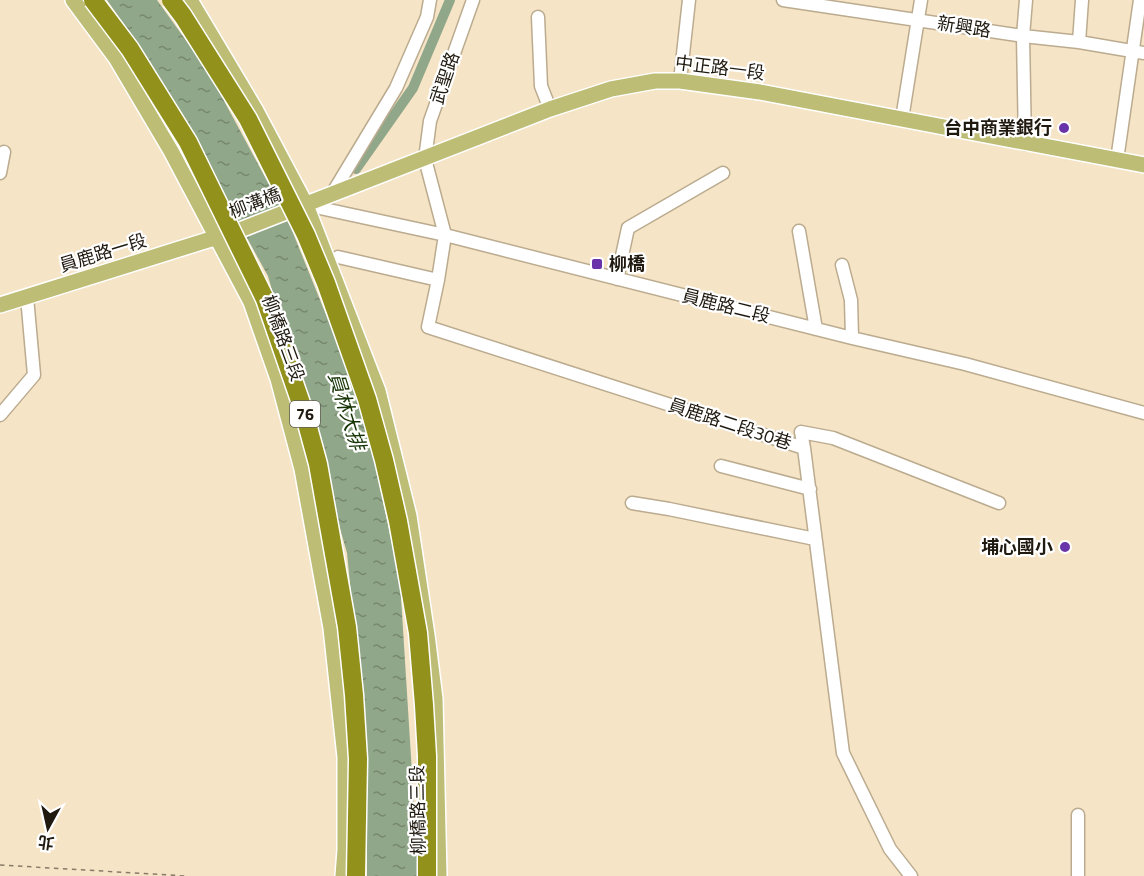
<svg xmlns="http://www.w3.org/2000/svg" width="1144" height="876" viewBox="0 0 1144 876" font-family="'Titillium Web','Noto Sans TC',sans-serif">
<style>
.water{fill:url(#water-ripples)}
.lines{fill:none;stroke-linecap:round;stroke-linejoin:round}
.canal{stroke:#91a789;stroke-width:10}
.minor-casing{stroke:#bbab8f;stroke-width:15}
.major-casing{stroke:#fff;stroke-width:18}
.path{stroke:#877b68;stroke-width:1.5;stroke-dasharray:4.5 4.5;stroke-linecap:butt}
.minor{stroke:#fff;stroke-width:12}
.major{stroke:#bebd76;stroke-width:15}
.highway-bridge-casing{stroke:#fff;stroke-width:21;stroke-linecap:butt}
.highway-bridge{stroke:#92911b;stroke-width:18}
.poi-dot{fill:#6933aa;stroke:#fff;stroke-width:2}
.labels{text-anchor:middle;stroke-width:4.5;stroke-linejoin:round;paint-order:stroke}
.shield{fill:#fff;stroke:#625e57;stroke-width:1.5}
.shield-label{font-size:16px;font-weight:bold;fill:#1f190f}
.street-label{font-size:18px;fill:#1f190f;stroke:#fff}
.poi-label{font-size:18px;font-weight:bold;fill:#1f190f;stroke:#fff;text-anchor:end}
.water-label{font-size:20px;font-style:italic;fill:#173506;stroke:#fff}
</style>
<defs>
<pattern id="water-ripples" width="26" height="14" patternUnits="userSpaceOnUse" patternTransform="scale(1.5)"><rect width="26" height="14" fill="#91a789"/><path d="M2 4q2-2 4 0t4 0M15 11q2-2 4 0t4 0" fill="none" stroke="#76876e"/></pattern>
</defs>
<rect width="100%" height="100%" fill="#f6e4c7"/>
<!-- water -->
<path class="water" d="M107,0H157L208,71L287,218L362,404L400,581L417,853V876H367V757L347,553L268,276L148,59Z"/>
<g class="lines">
<!-- canal -->
<path class="canal" d="M356,169L413,88L450,0"/>
<defs>
<path id="minor" d="M473,0L430,121L425,159L445,235L438,280L428,327L804,448L843,753L890,849L911,876
M783,0L1023,36L1079,42L1144,53
M538,17L541,86L550,109
M1079,42L1082,0
M680,81L689,0
M902,119L921,0
M1025,144L1023,36L1026,0
M1117,160L1140,0
M0,173L4,152
M332,194L396,88L427,17L430,0
M306,205L445,235L852,338L965,364L1144,413
M799,231L816,329
M338,257L438,280
M842,265L851,300L852,338
M617,279L628,228L723,173
M0,415L34,375L27,297
M804,448L801,432L833,438L999,503
M721,466L810,489
M632,503L669,509L815,539
M1078,815V876"/>
<path id="major" d="M73,0L116,58L171,151L251,302L278,379L302,469L331,628L345,757V850L343,876
M190,0L255,109L306,205L378,391L409,516L427,635L435,699L439,876
M0,305L240,230L550,109L611,89L655,81H680L760,92L1144,165"/>
</defs>
<!-- minor casing -->
<use href="#minor" class="minor-casing"/>
<!-- major casing -->
<use href="#major" class="major-casing"/>
<!-- path -->
<path class="path" d="M0,865L186,876"/>
<!-- minor -->
<use href="#minor" class="minor"/>
<!-- major -->
<use href="#major" class="major"/>
<defs>
<path id="highway-bridge" d="M93,0L130,49L188,142L265,299L303,409L318,464L347,627L354,695L358,759L356,876
M171,0L183,16L248,119L306,235L326,283L367,399L384,460L398,521L418,633L424,705L427,756V876"/>
</defs>
<!-- highway-bridge casing -->
<use href="#highway-bridge" class="highway-bridge-casing"/>
<!-- highway-bridge -->
<use href="#highway-bridge" class="highway-bridge"/>
</g>
<!-- markers -->
<g class="poi-dot">
<circle cx="1064" cy="128" r="6"/>
<rect x="591" y="258" width="12" height="12" rx="3"/>
<circle cx="1065" cy="547" r="6"/>
</g>
<g class="labels">
<!-- shield labels -->
<rect class="shield" x="290" y="401" width="30" height="26" rx="4.5"/>
<g class="shield-label">
<text x="305" y="420">76</text>
</g>
<!-- street labels -->
<g class="street-label">
<text transform="translate(964 27) rotate(9)" y="6">新興路</text>
<text transform="translate(720 68) rotate(7)" y="6">中正路一段</text>
<text transform="translate(445 78) rotate(-71)" y="6">武聖路</text>
<text transform="translate(255 203) rotate(-21)" y="6">柳溝橋</text>
<text transform="translate(103 253) rotate(-17)" y="6">員鹿路一段</text>
<text transform="translate(726 306) rotate(14)" y="6">員鹿路二段</text>
<text transform="translate(283 338) rotate(70)" y="6">柳橋路三段</text>
<text transform="translate(730 424) rotate(18)" y="6">員鹿路二段30巷</text>
<text transform="translate(418 810) rotate(-91)" y="6">柳橋路三段</text>
</g>
<!-- poi labels -->
<g class="poi-label">
<text x="1052" y="134">台中商業銀行</text>
<text x="609" y="270" text-anchor="start">柳橋</text>
<text x="1053" y="553">埔心國小</text>
</g>
<!-- water labels -->
<g class="water-label">
<text transform="translate(347 411) rotate(73)" y="7">員林大排</text>
</g>
</g>
<!-- north arrow -->
<g transform="translate(48 828) rotate(188)" stroke="#ffffff" stroke-width="4.5" paint-order="stroke">
<path d="M0-4.5L10 22L0 15L-10 22Z" fill="#1f190f"/>
<text y="-9" font-size="16" font-weight="bold" text-anchor="middle" fill="#1f190f">北</text>
</g>
</svg>
